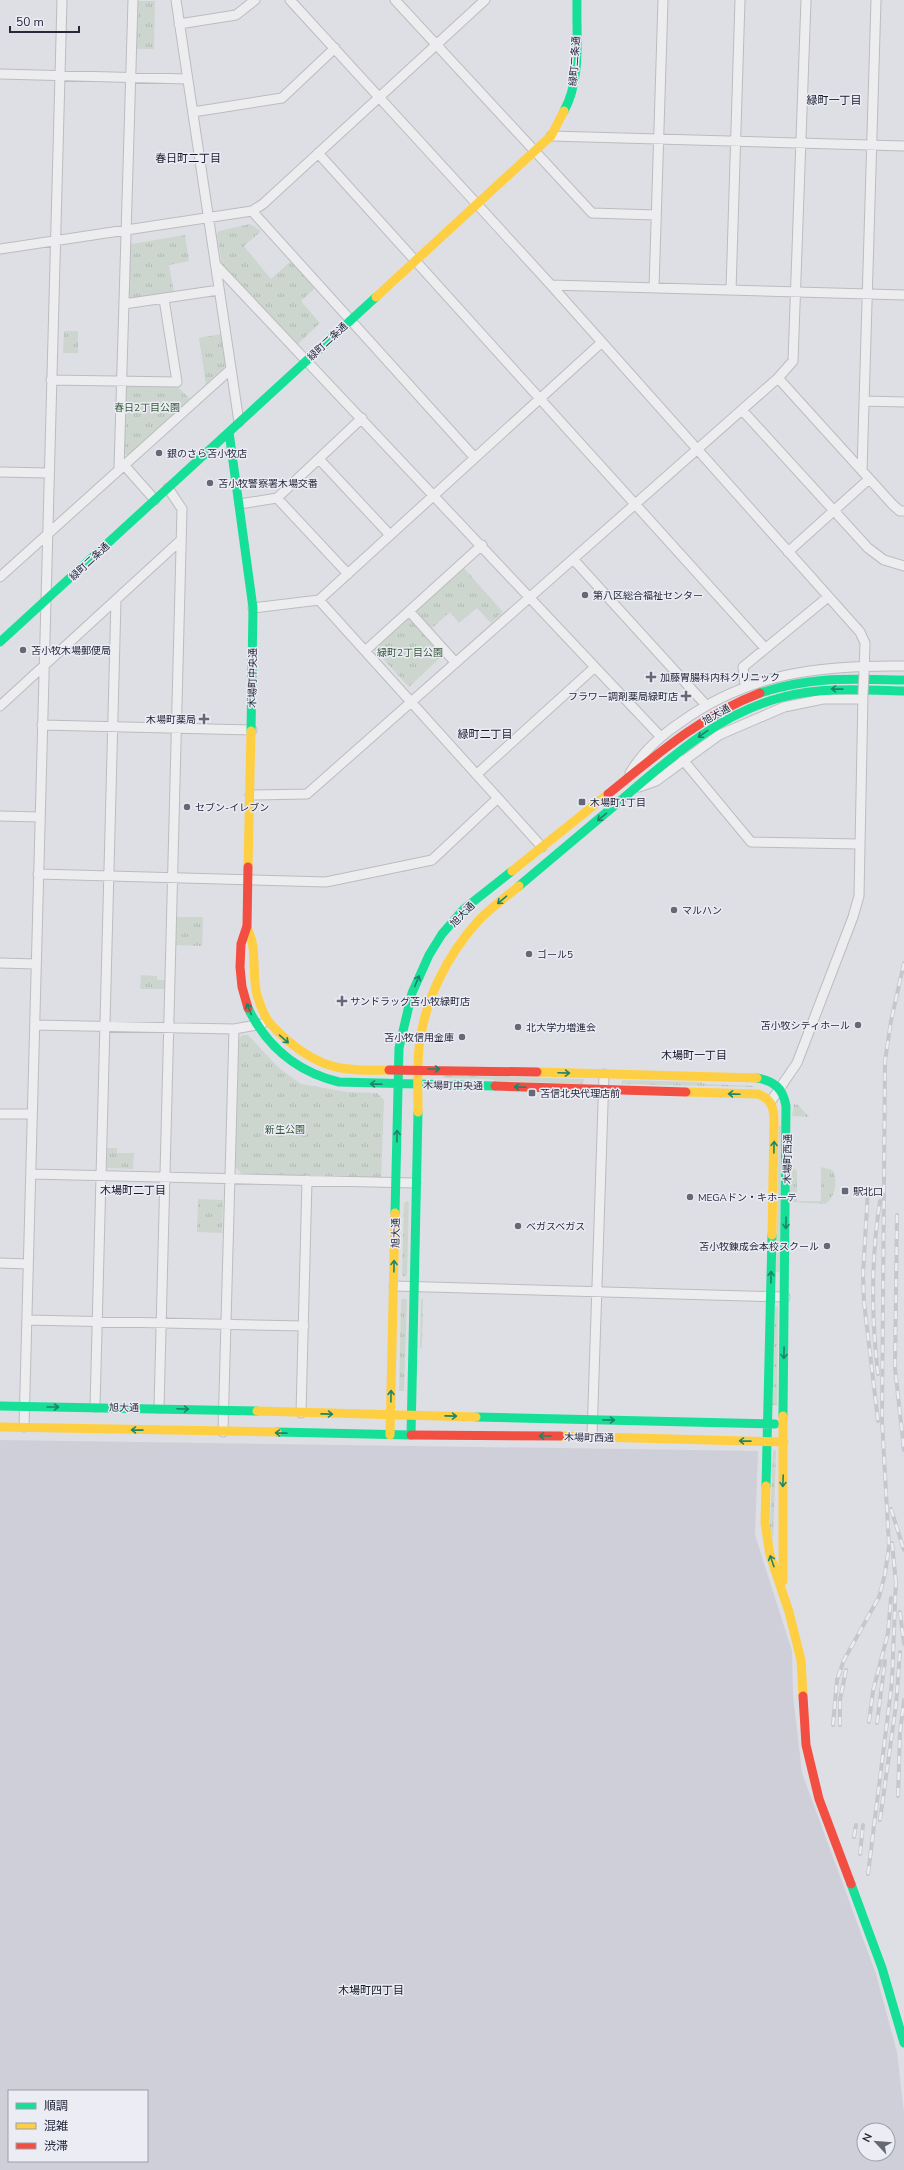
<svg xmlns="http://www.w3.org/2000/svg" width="904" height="2170" viewBox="0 0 904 2170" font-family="'Nunito Sans','Noto Sans JP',sans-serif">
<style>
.built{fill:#cecfd8;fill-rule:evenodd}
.grass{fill:url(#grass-tufts)}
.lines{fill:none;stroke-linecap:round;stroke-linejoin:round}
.street-casing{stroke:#bbbcc0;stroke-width:11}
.street{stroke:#ededf0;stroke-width:9}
.fast{stroke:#16e098;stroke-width:9}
.slow{stroke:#ffcf43;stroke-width:9}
.jam{stroke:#f24e42;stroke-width:9}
.rail-casing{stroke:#c7c7cb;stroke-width:4}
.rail{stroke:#ebecf4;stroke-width:2.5;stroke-dasharray:8;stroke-linecap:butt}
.street-bridge-casing{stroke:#bbbcc0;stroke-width:11;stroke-linecap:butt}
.street-bridge{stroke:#ededf0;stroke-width:9}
.oneway{stroke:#1e846a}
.poi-dot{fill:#666876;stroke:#ebecf4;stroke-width:1.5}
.labels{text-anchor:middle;stroke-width:3;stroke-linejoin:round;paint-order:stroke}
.street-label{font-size:10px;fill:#26283b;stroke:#ebecf4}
.park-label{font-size:10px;fill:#345736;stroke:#ebecf4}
.poi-label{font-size:10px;fill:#26283b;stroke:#ebecf4;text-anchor:start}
.neighbourhood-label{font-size:11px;fill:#181a2c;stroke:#ebecf4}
</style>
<defs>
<pattern id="grass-tufts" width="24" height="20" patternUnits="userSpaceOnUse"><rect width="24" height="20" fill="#ccd6cf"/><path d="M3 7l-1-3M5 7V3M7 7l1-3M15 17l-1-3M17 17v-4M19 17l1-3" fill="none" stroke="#afb8b3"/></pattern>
</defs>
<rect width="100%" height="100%" fill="#dedfe4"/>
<!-- built -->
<path class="built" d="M0,1440L758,1451L755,1535L792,1651L793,1695L802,1773L876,1974L897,2052L904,2113V2170H0ZM9,2091H147V2161H9ZM864,2130H888V2154H864Z"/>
<!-- grass -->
<path class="grass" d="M135,1H155L154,49H134Z
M250,224L261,231L244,246L271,279L291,261L315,288L301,301L320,323L297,345L222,266L217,234L219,231Z
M185,235L189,261L169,265L174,292L131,298L129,297V248L131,244Z
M64,331H78V353H63Z
M221,334L226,365L206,385L199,338Z
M125,384H175L190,399L128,456L123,453Z
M464,568L503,612L491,623L477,608L459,623L450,612L431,629L415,612Z
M409,617L444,654L409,687L374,649Z
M176,917H203L202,946L175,945Z
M141,975L157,976V980H165V989H140Z
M242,1035H248L279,1068L301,1084L347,1092L377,1093L384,1100L381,1180L244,1176L235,1167L238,1041Z
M443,1075L584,1079L583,1084L498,1081L489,1079L443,1078Z
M622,1080L700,1082L707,1084L754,1086V1087L621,1084Z
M794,1104L798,1105L809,1117L792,1116Z
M779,1126H781L780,1209V1272H776Z
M107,1148H117V1153H134L133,1169L107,1168Z
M792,1167L797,1171V1201H821V1167L832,1170C839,1180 835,1198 825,1204L793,1202L790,1194Z
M198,1199L223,1200L222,1233L197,1232Z
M407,1201L409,1203L407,1275L405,1277L402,1275L404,1203Z
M405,1298L407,1300L404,1391H399L401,1300Z
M421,1299H423L422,1348H420Z
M778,1306L777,1405H772L775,1307Z
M773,1449L776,1451L773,1540L770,1526Z"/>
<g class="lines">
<defs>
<path id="street" d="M176,0L239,422
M290,0L551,285L860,632L865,643L864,673
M395,0L592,213L656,215
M179,24L236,15L255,0
M0,74L187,79
M193,112L282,98L335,48
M551,136L904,146
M318,153L765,648
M252,211L475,458
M0,249L252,211L263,204L485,0
M216,265L660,736
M551,285L904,295
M654,288L663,0
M731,290L740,0
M124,304L219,290
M778,378L893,505L900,511H904
M51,380L177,382L164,299
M864,401L904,402
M742,410L868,548L884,560L904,566
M319,459L390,535
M124,465L155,500
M119,469L133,0
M862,471L876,0
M0,472L48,473
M277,498L348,574
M240,504L277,498L362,418
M788,552L869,479
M573,559L705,704
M0,577L231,369
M319,600L542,847
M253,608L319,600L601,343
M409,611L455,662
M365,651L482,545
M745,686L743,667L828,597
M0,706L181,540
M42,725L252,730
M683,760L751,842L859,844
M630,773C643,751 660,736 681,722C751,672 821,665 904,666
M477,774L595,667
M639,787L656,781L719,735L784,707L823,699H863
M250,795L307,794L778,378L793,361L806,0
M0,816L40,817
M38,874L326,882L432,860L498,798
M0,963L36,964
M35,1025L234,1029L262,1024
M771,1101L797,1063L853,917L859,896L863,694
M0,1114H32
M31,1174L416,1183
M0,1263L28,1264
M394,1286L785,1297
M27,1320L304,1326
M95,1407L116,600
M159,1408L182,509L168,488
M301,1413L307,1180
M24,1427L62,0
M223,1432L234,1029
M592,1436L604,1074"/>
</defs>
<!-- street casing -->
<use href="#street" class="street-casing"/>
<!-- street -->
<use href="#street" class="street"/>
<!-- fast -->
<path class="fast" d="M564,111C582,78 576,36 577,0
M229,432L253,608L251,731
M0,642L376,297
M760,693C812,676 850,679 904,680
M519,886C550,860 582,833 614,806C665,763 716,714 783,697C822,687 864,690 904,691
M248,1008C267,1047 297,1072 339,1082L495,1086
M757,1078C774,1081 783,1088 786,1106L783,1416
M395,1213L399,1048L412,993L429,955L442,934L464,909L512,871
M0,1406L257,1411
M476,1417L775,1424
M277,1432L411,1435L418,1112
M766,1486L772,1235
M851,1884L882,1968L904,2043"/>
<!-- slow -->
<path class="slow" d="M376,297L551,136L564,111
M248,867L251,731
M512,871L608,794
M247,926C249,933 252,940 253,947C255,963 253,979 257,995C265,1020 268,1023 287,1040C322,1070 344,1071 389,1070
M537,1072L757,1078
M686,1092L758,1094C771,1099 774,1107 774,1121L772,1235
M418,1112C418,1091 417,1069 419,1048C424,1001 447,955 479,920C491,908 506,897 519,886
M257,1411L476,1417
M0,1427L277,1432
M390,1435L395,1213
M560,1436L784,1442
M766,1486L765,1523L770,1555L789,1612L801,1660L803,1696
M783,1581V1416"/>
<!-- jam -->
<path class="jam" d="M608,794C655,756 702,715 760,693
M248,867L247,926L241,944L240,967L242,987L248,1008
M389,1070L537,1072
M495,1086L686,1092
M411,1435L560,1436
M803,1696L806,1745L819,1799L851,1884"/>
<defs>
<path id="rail" d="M868,1189L863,1275L864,1302L878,1421
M897,1215L895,1368L904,1450
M878,1374C871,1315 871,1259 880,1201
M891,1509L904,1550
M892,1543L896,1583
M900,1612L904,1644
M869,1722L873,1691L888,1633L891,1598
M877,1723L885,1661
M833,1725L837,1680L844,1660L879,1597L885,1574L889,1546L882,1420L885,1061L891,1021L904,963
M840,1725V1700L846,1670
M898,1796L900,1733L904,1700
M880,1820L896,1705L900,1652
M854,1837L856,1825
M860,1854L863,1825
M868,1874L892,1682L896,1579"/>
</defs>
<!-- rail casing -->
<use href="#rail" class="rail-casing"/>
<!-- rail -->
<use href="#rail" class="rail"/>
<defs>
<path id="street-bridge" d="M863,694L864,673"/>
</defs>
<!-- street-bridge casing -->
<use href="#street-bridge" class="street-bridge-casing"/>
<!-- street-bridge -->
<use href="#street-bridge" class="street-bridge"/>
</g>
<!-- one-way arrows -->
<defs><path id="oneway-shaft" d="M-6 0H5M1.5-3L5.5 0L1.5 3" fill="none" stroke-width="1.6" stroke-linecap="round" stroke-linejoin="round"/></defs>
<g class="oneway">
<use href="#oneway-shaft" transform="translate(837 689) rotate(-179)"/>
<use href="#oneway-shaft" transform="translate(703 734) rotate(144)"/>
<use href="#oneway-shaft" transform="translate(602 817) rotate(140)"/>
<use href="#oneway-shaft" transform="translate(502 900) rotate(140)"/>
<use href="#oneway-shaft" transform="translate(417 981) rotate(-68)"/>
<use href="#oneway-shaft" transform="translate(249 1009) rotate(-113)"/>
<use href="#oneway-shaft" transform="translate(284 1039) rotate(41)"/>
<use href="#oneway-shaft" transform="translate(434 1069)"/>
<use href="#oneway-shaft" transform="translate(564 1073) rotate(2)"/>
<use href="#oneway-shaft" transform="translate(376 1084) rotate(-178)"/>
<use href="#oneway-shaft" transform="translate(520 1087) rotate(-178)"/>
<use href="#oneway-shaft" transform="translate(734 1094) rotate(-178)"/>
<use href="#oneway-shaft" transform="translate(397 1136) rotate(-89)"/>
<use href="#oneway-shaft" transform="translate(774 1147) rotate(-89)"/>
<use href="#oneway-shaft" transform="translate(786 1223) rotate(91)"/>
<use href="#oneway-shaft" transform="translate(394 1266) rotate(-89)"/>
<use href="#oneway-shaft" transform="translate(771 1277) rotate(-89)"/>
<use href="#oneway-shaft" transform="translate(784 1353) rotate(91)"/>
<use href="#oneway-shaft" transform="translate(391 1396) rotate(-89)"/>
<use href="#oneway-shaft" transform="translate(53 1407)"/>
<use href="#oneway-shaft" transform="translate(183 1409) rotate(2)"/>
<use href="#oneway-shaft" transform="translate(327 1414) rotate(1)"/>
<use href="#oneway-shaft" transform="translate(451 1416) rotate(1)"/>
<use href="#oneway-shaft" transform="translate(609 1420) rotate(1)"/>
<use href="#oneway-shaft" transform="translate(137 1430) rotate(-179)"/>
<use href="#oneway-shaft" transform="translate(281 1433) rotate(-179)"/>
<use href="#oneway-shaft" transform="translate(545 1436) rotate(-180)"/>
<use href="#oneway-shaft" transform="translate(745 1441) rotate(-179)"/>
<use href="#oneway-shaft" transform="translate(783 1481) rotate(92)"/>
<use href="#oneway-shaft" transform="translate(772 1561) rotate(-109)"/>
</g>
<!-- markers -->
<g class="poi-dot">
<circle cx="159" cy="453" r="4"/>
<circle cx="210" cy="483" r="4"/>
<circle cx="585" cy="595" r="4"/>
<circle cx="23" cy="650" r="4"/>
<path d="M649 671h4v4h4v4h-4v4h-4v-4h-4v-4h4z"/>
<path d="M684 690h4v4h4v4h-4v4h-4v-4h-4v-4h4z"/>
<path d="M202 713h4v4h4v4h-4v4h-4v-4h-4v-4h4z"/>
<rect x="578" y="798" width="8" height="8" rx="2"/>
<circle cx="187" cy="807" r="4"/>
<circle cx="674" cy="910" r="4"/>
<circle cx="529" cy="954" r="4"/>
<path d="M340 995h4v4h4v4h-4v4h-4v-4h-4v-4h4z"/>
<circle cx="858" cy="1025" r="4"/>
<circle cx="518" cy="1027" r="4"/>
<circle cx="462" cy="1037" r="4"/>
<rect x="528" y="1089" width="8" height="8" rx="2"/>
<rect x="841" y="1187" width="8" height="8" rx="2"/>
<circle cx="690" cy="1197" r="4"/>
<circle cx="518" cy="1226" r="4"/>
<circle cx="827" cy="1246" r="4"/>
</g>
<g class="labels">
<!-- street labels -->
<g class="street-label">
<text transform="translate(574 61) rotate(-86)" y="4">緑町二条通</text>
<text transform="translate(327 341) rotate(-43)" y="4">緑町二条通</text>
<text transform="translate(89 561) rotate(-43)" y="4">緑町二条通</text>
<text transform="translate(252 678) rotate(-89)" y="4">木場町中央通</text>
<text transform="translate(716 714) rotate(-29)" y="4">旭大通</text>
<text transform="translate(462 914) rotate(-45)" y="4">旭大通</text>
<text transform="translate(453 1085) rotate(1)" y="4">木場町中央通</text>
<text transform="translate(787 1159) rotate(-89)" y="4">木場町西通</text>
<text transform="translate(395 1233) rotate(-89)" y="4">旭大通</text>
<text transform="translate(124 1407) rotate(1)" y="4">旭大通</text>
<text transform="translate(589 1437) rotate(1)" y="4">木場町西通</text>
</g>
<!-- park labels -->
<g class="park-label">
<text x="147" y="411">春日2丁目公園</text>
<text x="410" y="656">緑町2丁目公園</text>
<text x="285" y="1133">新生公園</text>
</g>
<!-- poi labels -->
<g class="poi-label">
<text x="167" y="457">銀のさら苫小牧店</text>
<text x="218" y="487">苫小牧警察署木場交番</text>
<text x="593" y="599">第八区総合福祉センター</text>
<text x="31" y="654">苫小牧木場郵便局</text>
<text x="660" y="681">加藤胃腸科内科クリニック</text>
<text x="678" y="700" text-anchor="end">フラワー調剤薬局緑町店</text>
<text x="196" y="723" text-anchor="end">木場町薬局</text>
<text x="590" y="806">木場町1丁目</text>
<text x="195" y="811">セブン-イレブン</text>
<text x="682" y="914">マルハン</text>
<text x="537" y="958">ゴール5</text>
<text x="350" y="1005">サンドラッグ苫小牧緑町店</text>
<text x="850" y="1029" text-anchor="end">苫小牧シティホール</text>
<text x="526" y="1031">北大学力増進会</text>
<text x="454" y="1041" text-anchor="end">苫小牧信用金庫</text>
<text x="540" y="1097">苫信北央代理店前</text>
<text x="853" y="1195">駅北口</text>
<text x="698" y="1201">MEGAドン・キホーテ</text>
<text x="526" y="1230">ベガスベガス</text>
<text x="819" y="1250" text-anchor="end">苫小牧錬成会本校スクール</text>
</g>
<!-- neighbourhood labels -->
<g class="neighbourhood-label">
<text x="834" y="104">緑町一丁目</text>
<text x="188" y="162">春日町二丁目</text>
<text x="485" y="738">緑町二丁目</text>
<text x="694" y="1059">木場町一丁目</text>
<text x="133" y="1194">木場町二丁目</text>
<text x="371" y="1994">木場町四丁目</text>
</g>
</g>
<!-- legend -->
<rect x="8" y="2090" width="140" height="72" fill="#ebecf4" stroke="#9c9eaa"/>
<rect x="16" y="2103" width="20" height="6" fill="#16e098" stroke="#9c9eaa"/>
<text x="44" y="2110" font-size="12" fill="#26283b">順調</text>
<rect x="16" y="2123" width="20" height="6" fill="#ffcf43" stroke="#9c9eaa"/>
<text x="44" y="2130" font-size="12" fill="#26283b">混雑</text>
<rect x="16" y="2143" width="20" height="6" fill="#f24e42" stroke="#9c9eaa"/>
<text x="44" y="2150" font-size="12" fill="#26283b">渋滞</text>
<!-- north arrow -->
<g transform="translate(876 2142) rotate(296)"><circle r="19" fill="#ebecf4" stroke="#9c9eaa"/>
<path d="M0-3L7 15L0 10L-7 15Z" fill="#666876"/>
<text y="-6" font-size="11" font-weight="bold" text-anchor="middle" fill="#26283b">N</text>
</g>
<!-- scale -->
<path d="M10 26v6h69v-6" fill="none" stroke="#26283b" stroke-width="2"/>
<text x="16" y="26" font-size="12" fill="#26283b" stroke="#ebecf4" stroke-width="3" paint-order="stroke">50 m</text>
</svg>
